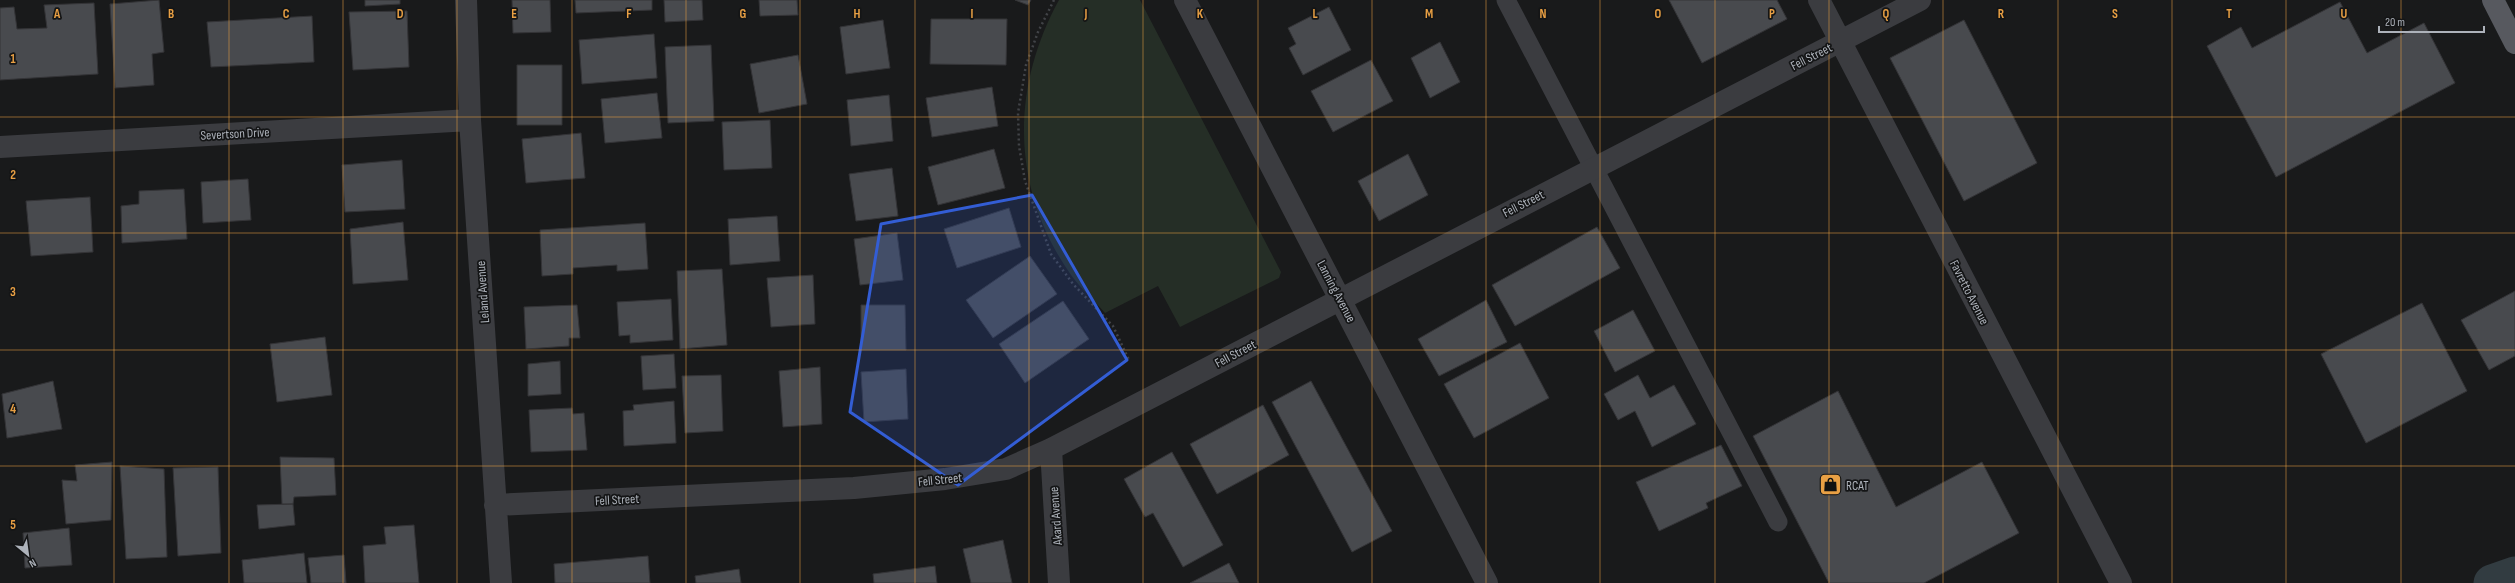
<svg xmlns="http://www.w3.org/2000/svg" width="2515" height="583" viewBox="0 0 2515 583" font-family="'Sofia Sans Condensed',sans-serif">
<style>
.green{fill:#252e26}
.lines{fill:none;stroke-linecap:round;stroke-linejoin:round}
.canal{stroke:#323c41;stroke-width:37}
.building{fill:#484a4e;stroke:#343437}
.path{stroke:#414347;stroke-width:2.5;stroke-dasharray:2 3;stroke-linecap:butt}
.service{stroke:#3b3c40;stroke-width:19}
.minor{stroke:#3b3c40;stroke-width:22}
.primary{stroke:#57595f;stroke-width:22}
.marked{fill:#335dd4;fill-opacity:0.2;stroke:#335dd4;stroke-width:3;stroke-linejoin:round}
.grid{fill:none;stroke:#e9a044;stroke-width:1;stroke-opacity:0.55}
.labels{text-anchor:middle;stroke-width:3.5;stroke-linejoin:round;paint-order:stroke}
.street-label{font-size:13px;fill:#adb2ba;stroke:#141516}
.poi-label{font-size:13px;fill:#adb2ba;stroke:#141516;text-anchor:start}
.grid-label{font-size:13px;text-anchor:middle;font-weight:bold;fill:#e9a044;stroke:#141516;stroke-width:3.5;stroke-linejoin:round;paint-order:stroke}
</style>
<rect width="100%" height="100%" fill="#191a1b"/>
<!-- green -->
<path class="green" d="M1059,0H1140L1281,272L1279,278L1180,327L1158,286L1105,313C1094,300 1080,288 1071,275C1011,190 1010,89 1059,0Z"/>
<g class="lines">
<!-- canal -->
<path class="canal" d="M2492,583L2515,575"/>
</g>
<!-- building -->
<path class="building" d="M159,0L164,52L152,54L154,85L115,88L110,4Z
M365,0H400V4L365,6Z
M512,0H550L551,32L513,33Z
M575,0H652V10L576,13Z
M664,0H702L703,20L665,22Z
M759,0H797L798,15L760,16Z
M1015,0H1031L1028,5Z
M1669,0H1777L1787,19L1702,63Z
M2340,2L2367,53L2424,23L2455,83L2276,177L2207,46L2241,27L2252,48Z
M94,3L98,74L0,80V8L14,7L17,29L47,28L44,5Z
M1329,7L1351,50L1303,75L1289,48L1296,44L1288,28Z
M407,11L409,67L353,70L349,12Z
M312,16L314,62L211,67L207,22Z
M931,19H1007L1006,65L930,64Z
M883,20L890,68L846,74L840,27Z
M1964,20L2037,163L1964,201L1890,58Z
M654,34L657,78L582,84L579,40Z
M1440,42L1460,82L1430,98L1411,58Z
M711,45L714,121L668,123L665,47Z
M798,55L807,104L759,113L750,64Z
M1371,60L1393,101L1333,132L1311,91Z
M517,65H562V125H517Z
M992,87L998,126L932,137L926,98Z
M657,93L662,138L605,143L601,99Z
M889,95L893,141L851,146L847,100Z
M770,120L772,168L724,170L722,122Z
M581,133L585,178L526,183L522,139Z
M994,149L1005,188L938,205L928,167Z
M1408,154L1428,195L1379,221L1358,181Z
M402,160L405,209L345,212L342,165Z
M892,168L898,216L856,221L849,174Z
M248,179L251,220L203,223L201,182Z
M184,189L187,239L122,243L121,206L139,204V191Z
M90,197L93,252L31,256L26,201Z
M1009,208L1021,247L957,268L944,229Z
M777,216L780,261L730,265L728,219Z
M403,222L408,280L353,284L350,229Z
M645,223L648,269L617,271V265L573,268V274L542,276L540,230Z
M1597,227L1620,268L1515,326L1492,285Z
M897,233L903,280L860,285L854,239Z
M1030,256L1057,294L993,338L966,300Z
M722,269L727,345L680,349L677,271Z
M813,275L815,324L771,327L767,278Z
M2515,291V356L2489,370L2461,320Z
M671,299L673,340L630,343V335L619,336L617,302Z
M1486,300L1507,342L1439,376L1418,339Z
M1063,301L1089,339L1025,383L999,344Z
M2422,303L2467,391L2366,443L2321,354Z
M577,305L580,338H569V346L526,349L524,307Z
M861,305H905L906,350H861Z
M1633,310L1655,351L1615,372L1594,331Z
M325,337L332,395L277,402L270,344Z
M1520,343L1549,398L1474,438L1444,384Z
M674,354L676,388L643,390L641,356Z
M560,361L561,394L528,396V364Z
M820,367L822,424L783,427L779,371Z
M906,369L908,419L864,422L861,372Z
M721,375L723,431L685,433L682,376Z
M1638,375L1650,398L1674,385L1696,424L1652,447L1635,411L1618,420L1604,394Z
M53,381L62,429L7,438L2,394Z
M1311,381L1392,531L1352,552L1272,402Z
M1838,391L1896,507L1982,462L2019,533L1924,583H1829L1753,436Z
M674,401L676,443L624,446L623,411L634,410L633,405Z
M1263,405L1289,455L1217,494L1190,444Z
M572,408L573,414L584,413L587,450L531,452L529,410Z
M1721,445L1742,486L1706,503L1708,508L1659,531L1636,482Z
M1172,452L1223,545L1183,567L1153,513L1145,517L1124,479Z
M280,457L334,458L336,495L294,497L293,504H282Z
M112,462L111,520L66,524L62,480L77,481L75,465Z
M120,466L164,469L167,557L126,559Z
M218,467L221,553L178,556L173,468Z
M293,504L295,525L259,529L257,505Z
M414,525L419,583H365L363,546L386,544L384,527Z
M69,528L72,565L25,568L23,533Z
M1003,540L1012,583H971L963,549Z
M304,553L307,583H244L242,560Z
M344,555L346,583H311L308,558Z
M648,556L650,583H555L554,564Z
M1229,563L1239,583H1190Z
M935,566L937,583H874L873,574Z
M739,569L741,583H696L695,576Z"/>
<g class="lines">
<!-- path -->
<path class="path" d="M1054,0L1038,32L1026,65L1018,113L1019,146L1025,181L1051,254L1073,284L1113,326L1129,360"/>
<!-- service -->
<path class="service" d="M1506,0L1778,522"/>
<!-- minor -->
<path class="minor" d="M466,0L470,120L501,583
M1185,0L1487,583
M1819,0L2121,583
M0,147L470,120
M1051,449L1059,583
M495,505L854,488L945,479L1006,469L1051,449L1920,0"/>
<!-- primary -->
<path class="primary" d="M2493,0L2515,43"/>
</g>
<!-- marked area -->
<path class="marked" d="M1032,195L1127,360L958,485L850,412L881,224Z"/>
<!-- grid -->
<path class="grid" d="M114,0V583M229,0V583M343,0V583M457,0V583M572,0V583M686,0V583M800,0V583M915,0V583M1029,0V583M1143,0V583M1258,0V583M1372,0V583M1486,0V583M1600,0V583M1715,0V583M1829,0V583M1943,0V583M2058,0V583M2172,0V583M2286,0V583M2401,0V583M0,117H2515M0,233H2515M0,350H2515M0,466H2515"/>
<!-- icons -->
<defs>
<symbol id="shop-square" viewBox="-11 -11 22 22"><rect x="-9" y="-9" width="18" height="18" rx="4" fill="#e9a044" stroke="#141516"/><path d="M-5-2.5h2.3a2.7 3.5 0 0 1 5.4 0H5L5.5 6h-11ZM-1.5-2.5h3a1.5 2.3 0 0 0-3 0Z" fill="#111"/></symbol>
</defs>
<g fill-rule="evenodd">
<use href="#shop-square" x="1818" y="472" width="25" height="25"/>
</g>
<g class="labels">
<!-- street labels -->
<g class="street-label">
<text transform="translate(1811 56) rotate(-27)" y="5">Fell Street</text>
<text transform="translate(235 133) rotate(-3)" y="5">Severtson Drive</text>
<text transform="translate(1523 203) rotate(-27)" y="5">Fell Street</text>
<text transform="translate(1337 291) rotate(62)" y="5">Lanning Avenue</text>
<text transform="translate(482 292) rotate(-94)" y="5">Leland Avenue</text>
<text transform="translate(1970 292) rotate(63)" y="5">Favretto Avenue</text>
<text transform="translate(1235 353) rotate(-28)" y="5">Fell Street</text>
<text transform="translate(940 479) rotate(-6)" y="5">Fell Street</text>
<text transform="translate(617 499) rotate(-3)" y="5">Fell Street</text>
<text transform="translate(1055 516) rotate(-94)" y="5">Akard Avenue</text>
</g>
<!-- poi labels -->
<g class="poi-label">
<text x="1846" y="490">RCAT</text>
</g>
</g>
<g class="grid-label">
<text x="57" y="18">A</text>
<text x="171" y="18">B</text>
<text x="286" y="18">C</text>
<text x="400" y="18">D</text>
<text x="514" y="18">E</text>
<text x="629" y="18">F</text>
<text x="743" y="18">G</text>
<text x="857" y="18">H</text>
<text x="972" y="18">I</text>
<text x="1086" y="18">J</text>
<text x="1200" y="18">K</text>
<text x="1315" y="18">L</text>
<text x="1429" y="18">M</text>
<text x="1543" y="18">N</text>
<text x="1658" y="18">O</text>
<text x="1772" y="18">P</text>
<text x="1886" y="18">Q</text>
<text x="2001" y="18">R</text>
<text x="2115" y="18">S</text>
<text x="2229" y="18">T</text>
<text x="2344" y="18">U</text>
<text x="13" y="63">1</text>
<text x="13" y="179">2</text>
<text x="13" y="296">3</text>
<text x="13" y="413">4</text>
<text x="13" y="529">5</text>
</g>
<!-- north arrow -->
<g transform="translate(28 555) rotate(151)" stroke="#141516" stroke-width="3" paint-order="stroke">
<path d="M0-3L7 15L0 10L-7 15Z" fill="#adb2ba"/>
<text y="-6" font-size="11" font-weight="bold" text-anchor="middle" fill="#adb2ba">N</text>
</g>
<!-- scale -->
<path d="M2379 26v6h105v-6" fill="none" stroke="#adb2ba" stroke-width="2"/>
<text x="2385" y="26" font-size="12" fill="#adb2ba" stroke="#141516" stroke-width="3" paint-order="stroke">20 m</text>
</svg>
